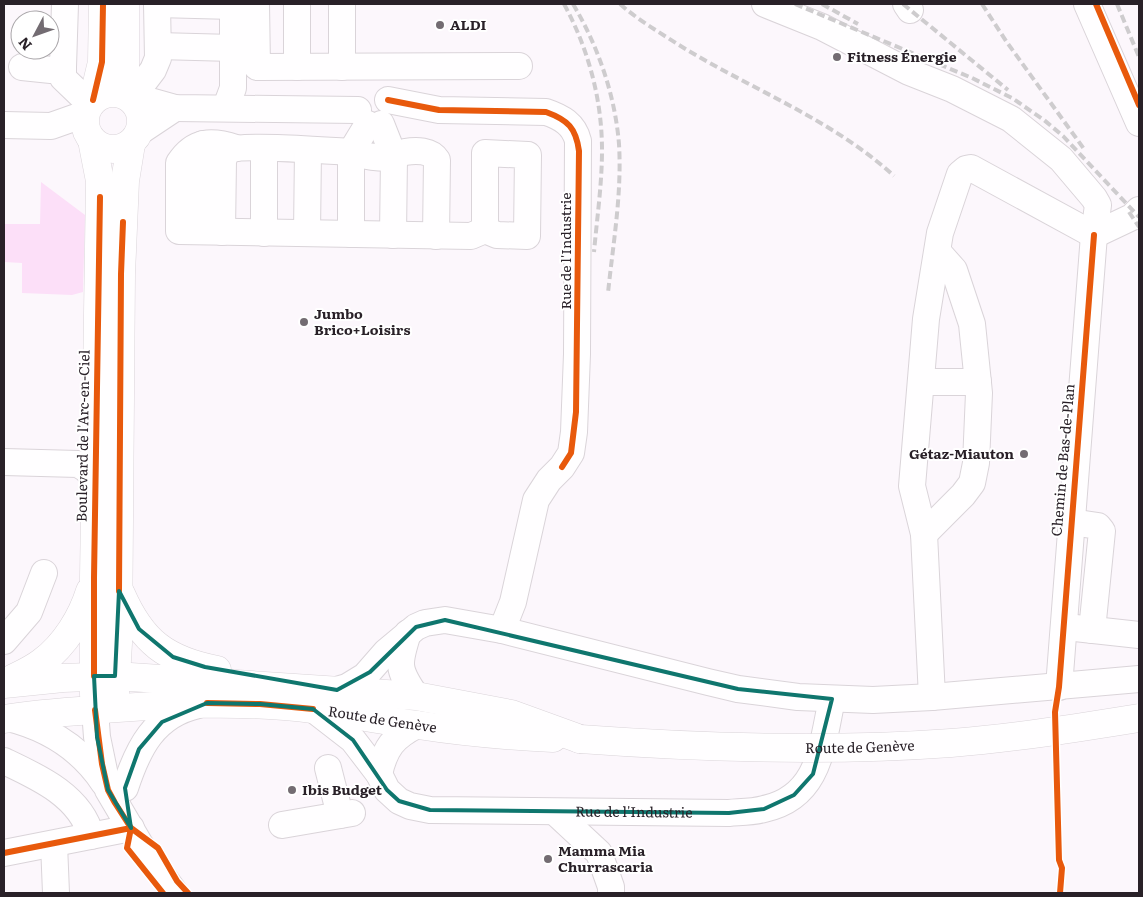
<svg xmlns="http://www.w3.org/2000/svg" width="1143" height="897" viewBox="0 0 1143 897" font-family="Literata,serif">
<style>
.green{fill:#fcdff8}
.lines{fill:none;stroke-linecap:round;stroke-linejoin:round}
.minor-casing{stroke:#dad4d9;stroke-width:28}
.major-casing{stroke:#dad4d9;stroke-width:29}
.minor{stroke:#fffeff;stroke-width:26}
.major{stroke:#fffeff;stroke-width:28}
.rail{stroke:#ceccce;stroke-width:4;stroke-dasharray:8 4;stroke-linecap:butt}
.major-bridge-casing{stroke:#dad4d9;stroke-width:29;stroke-linecap:butt}
.major-bridge{stroke:#fffeff;stroke-width:28}
.cycleway-casing{stroke:#fff;stroke-width:9}
.cycleway{stroke:#e8590c;stroke-width:6}
.marked{fill:none;stroke:#0f766e;stroke-width:4;stroke-linejoin:round}
.poi-dot{fill:#736c72;stroke:#fff;stroke-width:2}
.labels{text-anchor:middle;stroke-width:4;stroke-linejoin:round;paint-order:stroke}
.poi-label{font-size:14px;font-weight:bold;fill:#292128;stroke:#fff;text-anchor:start}
.street-label{font-size:14px;fill:#292128;stroke:#fff}
</style>
<rect width="100%" height="100%" fill="#fcf7fc"/>
<!-- green -->
<path class="green" d="M41,182L85,215L83,292L72,295L22,293V263L4,262V224H40Z"/>
<g class="lines">
<defs>
<g id="minor">
<path d="M157,4L233,6"/>
<path d="M256,4L257,67L519,66"/>
<path d="M297,4V67"/>
<path d="M342,4V67"/>
<path d="M765,4L822,27L909,72L952,89L1011,119L1061,159L1094,198L1098,205L1094,235L1059,687"/>
<path d="M906,4L910,10"/>
<path d="M1087,4L1139,123"/>
<path d="M158,46L233,48"/>
<path d="M22,67L51,70L63,67L65,4"/>
<path d="M63,67V78L90,104"/>
<path d="M131,99L153,70L158,58L157,4"/>
<path d="M388,100L439,110L546,112C561,117 574,124 578,141L577,354L574,432L571,453L562,467L549,480L536,500L513,602L502,630"/>
<path d="M136,104L150,101L175,108L358,110"/>
<path d="M226,107L233,88V4"/>
<path d="M381,124L394,157L393,235"/>
<path d="M4,125L51,126L85,114"/>
<path d="M139,132L175,108"/>
<path d="M236,148C212,140 194,140 179,163V231L471,236L485,230L497,235L527,236L528,155L485,153V230"/>
<path d="M203,215V144"/>
<path d="M222,232L223,160C225,156 226,152 230,150C241,144 333,151 351,152C361,156 383,159 394,157C398,156 401,153 405,152C416,150 431,150 437,160L436,236"/>
<path d="M264,233V149"/>
<path d="M307,233L308,150"/>
<path d="M351,234V152L368,124"/>
<path d="M1094,235L1132,217L1139,210"/>
<path d="M921,382H978"/>
<path d="M4,462L78,464L86,469L95,479"/>
<path d="M1071,522L1098,526L1102,531L1092,630"/>
<path d="M924,534L963,495L972,483L976,463L979,393L972,324L954,270L938,252"/>
<path d="M1075,628L1139,635"/>
<path d="M408,633C398,664 397,669 416,696"/>
<path d="M4,641L29,612L44,573"/>
<path d="M337,690L347,687L365,676L386,652L416,627L425,623L445,620L502,630L708,682L738,689L798,697L873,700L932,697L1139,679"/>
<path d="M932,697L924,534L912,486L926,319L940,233L960,174L966,169L971,168L1094,235"/>
<path id="s1" d="M313,709L353,740L379,774L387,790L399,801L410,806L430,810L729,813C740,812 753,812 764,809C820,797 822,745 832,699"/>
<path d="M95,710L97,737L108,790L141,846L175,893"/>
<path d="M8,718C48,728 81,748 104,783"/>
<path d="M4,761C38,777 81,796 91,836"/>
<path d="M328,768L340,815"/>
<path d="M379,774C385,748 393,737 417,725"/>
<path d="M125,788C138,748 154,715 198,705"/>
<path d="M555,812L599,853L611,887V893"/>
<path d="M282,825L352,813"/>
<path d="M54,844L56,893"/>
<path d="M4,853L131,828"/>
</g>
<g id="major">
<path d="M125,4V65L127,96"/>
<circle cx="113" cy="121" r="28"/>
<path d="M93,100L102,62L103,4"/>
<path d="M92,140L100,181L94,578V695"/>
<path d="M121,594C142,642 166,660 217,670"/>
<path d="M12,679C22,674 33,669 42,662C65,645 82,617 90,591"/>
<path d="M4,684L63,678L115,676L416,696L511,714L580,739"/>
<path d="M115,694L118,643L121,274L125,181L131,144"/>
<path id="s2" d="M4,719C34,714 64,712 94,710C167,704 240,700 313,709C348,713 383,721 418,725C463,732 508,736 553,738"/>
</g>
</defs>
<!-- minor casing -->
<use href="#minor" class="minor-casing"/>
<!-- major casing -->
<use href="#major" class="major-casing"/>
<!-- minor -->
<use href="#minor" class="minor"/>
<!-- major -->
<use href="#major" class="major"/>
<!-- rail -->
<path class="rail" d="M564,4C588,48 602,99 602,150C602,184 597,218 594,252
M573,4C598,46 615,95 619,144C622,194 613,244 608,293
M620,4C638,20 659,32 679,45C750,89 832,119 894,176
M795,4L972,78L1012,98L1044,120L1063,136L1139,217
M822,4L858,24
M903,4L1008,90
M982,4L1006,41L1084,149
M1117,4L1139,57
M1129,212L1139,227"/>
<defs>
<g id="major-bridge">
<path id="s3" d="M580,739C703,748 828,752 951,743C1014,738 1077,728 1139,718"/>
</g>
</defs>
<!-- major-bridge casing -->
<use href="#major-bridge" class="major-bridge-casing"/>
<!-- major-bridge -->
<use href="#major-bridge" class="major-bridge"/>
<defs>
<path id="cycleway" d="M1096,4L1139,105
M93,100L102,62L103,4
M388,100L439,110L546,112C568,120 576,128 579,151L576,412L571,453L562,467
M119,591L121,274L123,222
M94,676V578L100,197
M207,703L260,704L313,709
M95,710L102,764L108,790L115,803L131,828L158,848L177,881L188,893
M131,828L127,848L163,893
M4,853L131,828
M1060,893L1062,868L1059,860L1055,712L1059,687L1094,235"/>
</defs>
<!-- cycleway casing -->
<use href="#cycleway" class="cycleway-casing"/>
<!-- cycleway -->
<use href="#cycleway" class="cycleway"/>
</g>
<!-- marked area -->
<path class="marked" d="M119,591L139,629L173,657L205,667L337,690L370,672L416,627L445,620L738,689L832,699L813,774L794,795L764,809L729,813L430,810L399,801L387,790L353,740L313,709L260,704L207,703L162,722L139,749L125,788L131,828L108,790L97,737L94,676H115Z"/>
<!-- markers -->
<g class="poi-dot">
<circle cx="440" cy="25" r="5"/>
<circle cx="837" cy="57" r="5"/>
<circle cx="304" cy="322" r="5"/>
<circle cx="1024" cy="454" r="5"/>
<circle cx="292" cy="790" r="5"/>
<circle cx="548" cy="859" r="5"/>
</g>
<g class="labels">
<!-- poi labels -->
<g class="poi-label">
<text x="450" y="30">ALDI</text>
<text x="847" y="62">Fitness Énergie</text>
<text x="314" y="319">Jumbo<tspan x="314" dy="16">Brico+Loisirs</tspan></text>
<text x="1014" y="459" text-anchor="end">Gétaz-Miauton</text>
<text x="302" y="795">Ibis Budget</text>
<text x="558" y="856">Mamma Mia<tspan x="558" dy="16">Churrascaria</tspan></text>
</g>
<!-- street labels -->
<g class="street-label">
<text transform="translate(566 251) rotate(-90)" y="5">Rue de l'Industrie</text>
<text transform="translate(83 436) rotate(-89)" y="5">Boulevard de l'Arc-en-Ciel</text>
<text transform="translate(1063 460) rotate(-85)" y="5">Chemin de Bas-de-Plan</text>
<text dy="5" stroke="none"><textPath href="#s2" startOffset="380">Route de Genève</textPath></text>
<text dy="5" stroke="none"><textPath href="#s3" startOffset="280">Route de Genève</textPath></text>
<text dy="5" stroke="none"><textPath href="#s1" startOffset="364">Rue de l'Industrie</textPath></text>
</g>
</g>
<!-- border -->
<rect width="1143" height="897" fill="none" stroke="#292128" stroke-width="10"/>
<!-- north arrow -->
<g transform="translate(35 35) rotate(229)"><circle r="24" fill="#ffffff" stroke="#a9a6a9"/>
<path d="M0-4L9 19L0 12L-9 19Z" fill="#736c72"/>
<text y="-8" font-size="14" font-weight="bold" text-anchor="middle" fill="#292128">N</text>
</g>
</svg>
